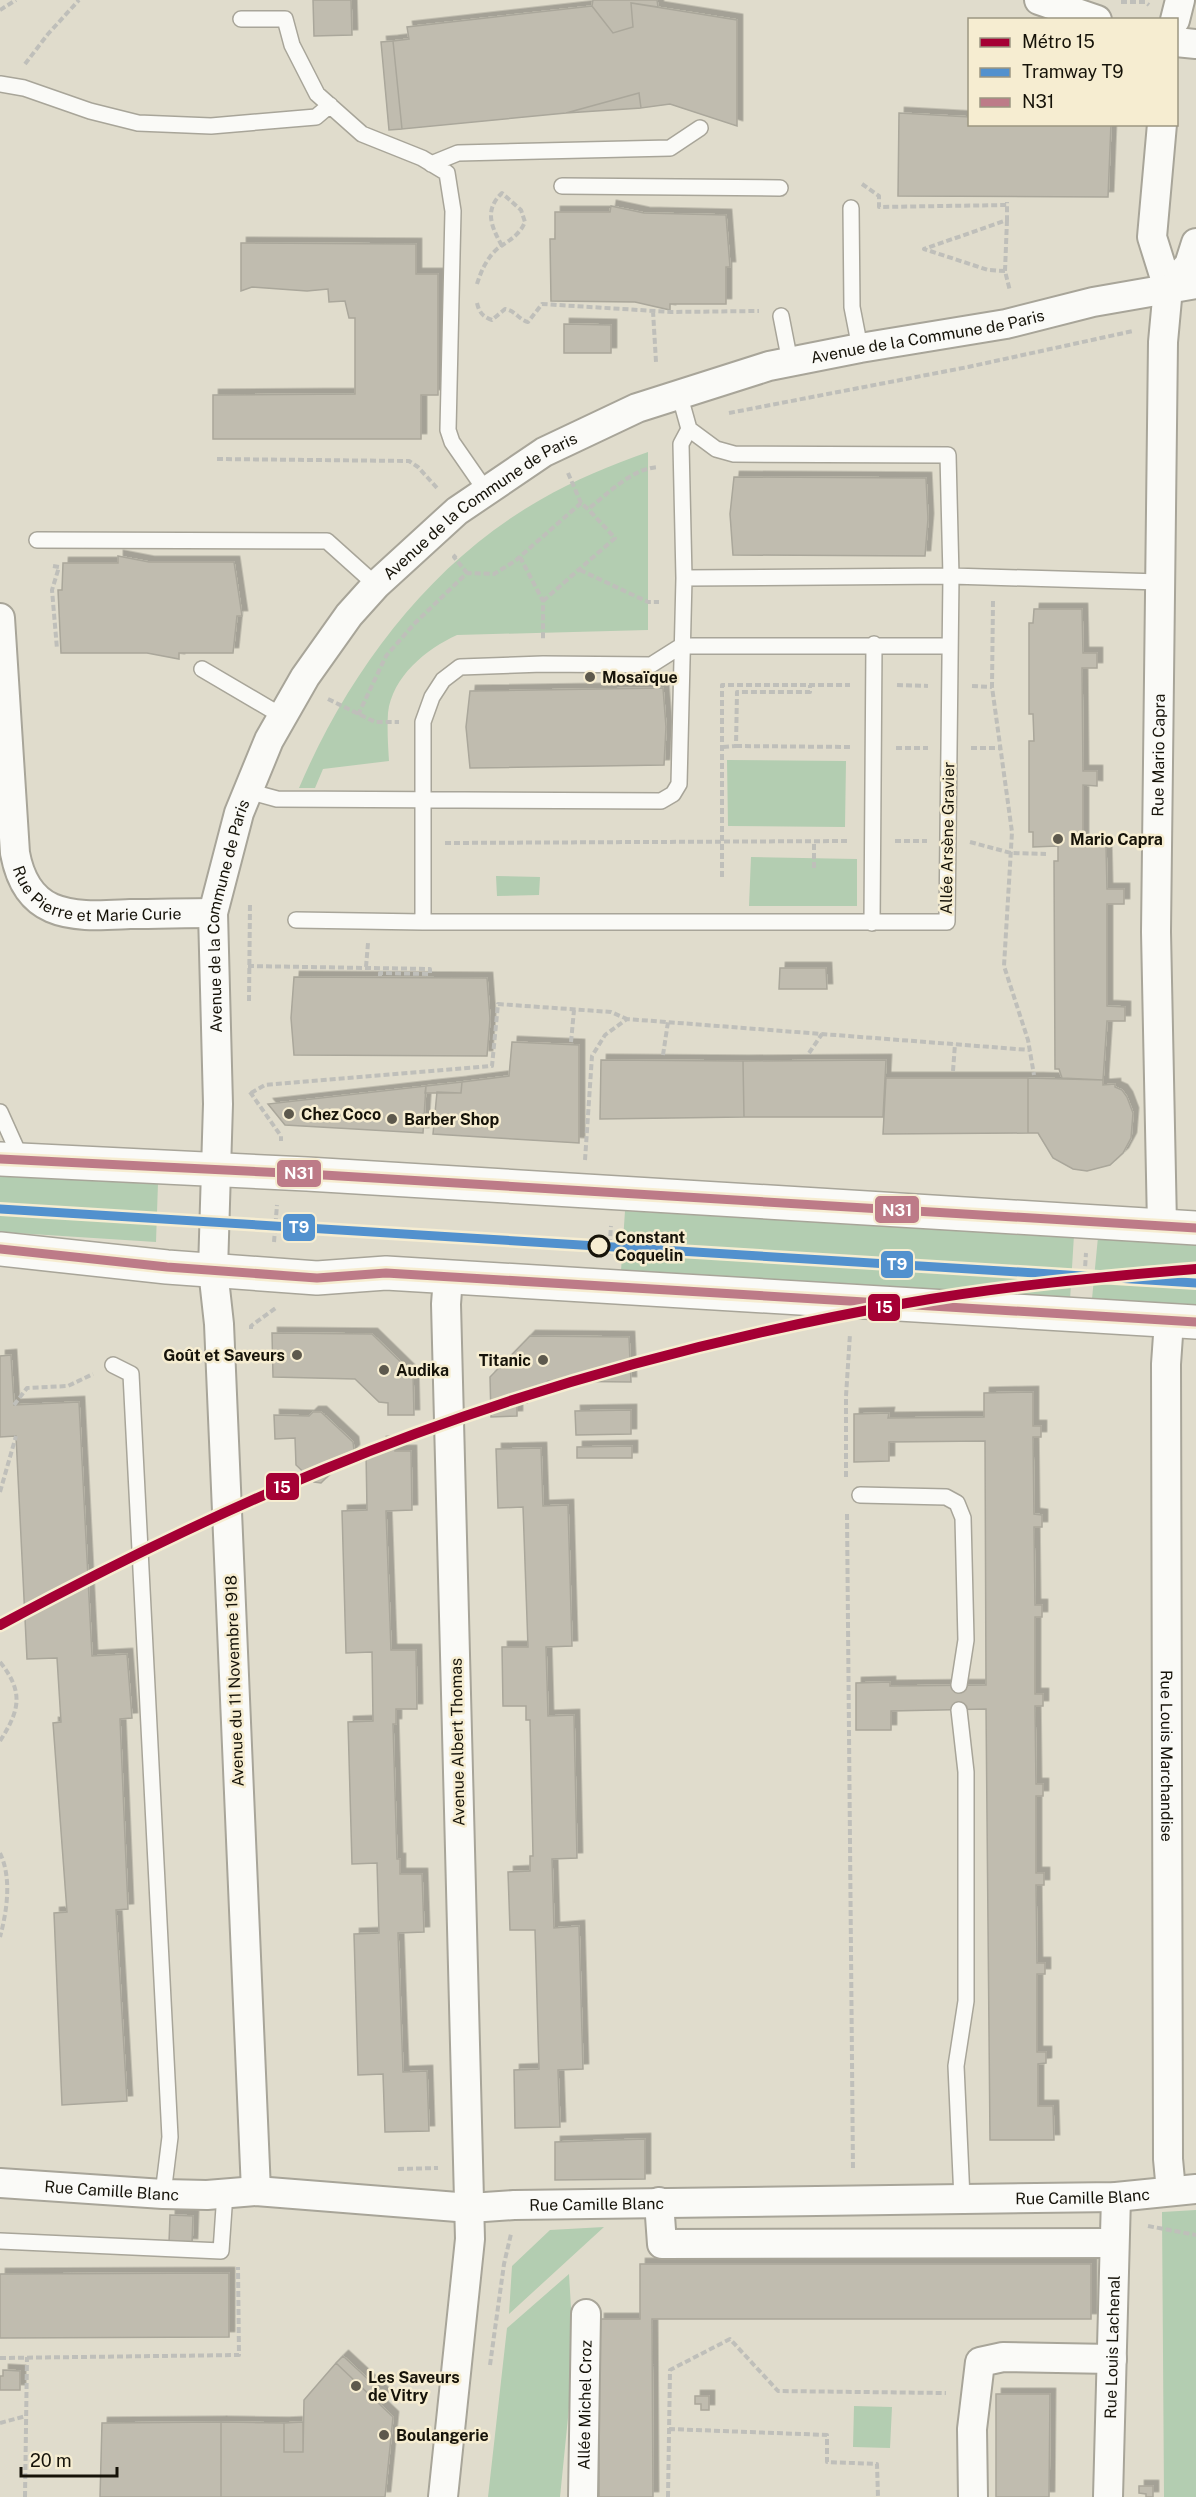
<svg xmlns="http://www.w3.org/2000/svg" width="1196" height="2497" viewBox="0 0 1196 2497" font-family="'Public Sans',sans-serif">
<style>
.green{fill:#b3cdb1}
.building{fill:#c0bcaf;stroke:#aaa79b;stroke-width:1.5;filter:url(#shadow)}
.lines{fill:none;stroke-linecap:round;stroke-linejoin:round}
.lane-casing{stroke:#a8a599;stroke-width:18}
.street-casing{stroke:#a8a599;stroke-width:32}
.primary-casing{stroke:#a8a599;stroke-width:36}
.path{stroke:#bfbfba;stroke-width:4;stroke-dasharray:6 3;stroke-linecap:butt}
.lane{stroke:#fafaf7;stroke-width:15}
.street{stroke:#fafaf7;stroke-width:28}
.primary{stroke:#fafaf7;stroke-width:33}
.bus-1-casing{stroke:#f6edd1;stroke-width:14}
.bus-1{stroke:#bd7b88;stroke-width:9}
.tram-1-casing{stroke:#f6edd1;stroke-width:14}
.tram-1{stroke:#5291ce;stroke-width:9}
.metro-1-casing{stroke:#f6edd1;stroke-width:15}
.metro-1{stroke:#a50034;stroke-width:10}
.poi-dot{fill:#5d594d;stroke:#f6edd1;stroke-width:2}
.stop-dot{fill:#f6edd1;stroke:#161309;stroke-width:3}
.labels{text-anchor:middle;stroke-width:5;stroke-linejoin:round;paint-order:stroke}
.street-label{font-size:16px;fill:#161309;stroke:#f6edd1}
.poi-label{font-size:16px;font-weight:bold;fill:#161309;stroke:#f6edd1;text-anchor:start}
.stop-label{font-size:16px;font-weight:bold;fill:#161309;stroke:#f6edd1;text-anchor:start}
.line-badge{stroke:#f6edd1;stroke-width:2}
.badge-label{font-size:16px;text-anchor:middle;font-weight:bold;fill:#fff}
</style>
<defs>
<filter id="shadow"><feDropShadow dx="5.5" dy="-5.5" stdDeviation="0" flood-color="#0004"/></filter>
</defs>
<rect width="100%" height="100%" fill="#e0dccc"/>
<!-- green -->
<path class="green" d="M648,452V630L457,635C426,649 392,677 388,713C387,729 388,745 389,761L323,769L315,788H299C348,673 429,563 540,500C574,480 611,465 648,452Z
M727,760L846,761L845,827L728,826Z
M751,857L857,859V906H749Z
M496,876L540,877L539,895L497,896Z
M0,1173L158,1183L156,1242L0,1232Z
M625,1211L1074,1235L1070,1300L621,1271Z
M1098,1237L1196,1244V1306L1092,1299Z
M1196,2210V2497H1164L1162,2212Z
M604,2227L509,2314L512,2266L550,2230Z
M569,2274L574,2358L560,2497H488L507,2328Z
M854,2406L892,2407L890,2448L853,2447Z"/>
<!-- building -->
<path class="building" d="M313,0H351L352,35L314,36Z
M593,0H657L658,7L631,3L633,27L613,33L592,6Z
M631,3L737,20V126L670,104L641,108L639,93L566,113L402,129L393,41L409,39L407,27L592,6L613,33L633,27Z
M393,41L402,129L389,130L381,42Z
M639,93L641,108L566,113Z
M899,113L970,117V124H1111L1108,197L898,196Z
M611,206L644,213L726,215L730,267H726V304H670V310L635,302L551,301L550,239H555V212H610Z
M241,243L416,244V274H438V395H421V439H213V395L355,394V318H349L345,301L329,302L328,289L307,291L252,287L241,291Z
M564,324L611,325V353H564Z
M734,477L926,478L928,519L925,556L733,555L730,514Z
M118,556L149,562H234L242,616H237L233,653H179V659L147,653H61L58,590H62L63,563H118Z
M1034,609H1082L1083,653H1097V668H1082L1083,771H1097V786L1083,785V846H1106L1107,889H1124V904H1107V1006L1125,1007V1021H1107L1103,1080L1062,1078L1059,1069H1055L1054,861H1058V846L1033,847V832H1029V741H1034L1033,714H1029V623H1033Z
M663,688L666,727L664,765L470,768L466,727L470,691Z
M780,968H826L827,989H779Z
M294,977L487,978L490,1019L487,1056L294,1055L291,1018Z
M512,1042L579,1045V1143L433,1134L437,1092L461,1093L462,1082L509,1076Z
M601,1060L743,1061L744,1117L600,1119Z
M886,1060L883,1117H744L743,1061Z
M886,1078H1028V1133L883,1134Z
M1028,1078L1103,1080V1085L1115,1084V1087L1122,1090L1127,1097L1133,1113L1131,1138L1123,1153L1110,1165L1087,1171L1073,1169L1053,1158L1038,1133H1028Z
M462,1082L461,1093H425L426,1086Z
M426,1086L423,1133L285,1125L268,1104Z
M272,1333L372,1334L413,1374L414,1415H388V1403L379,1402L355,1379L273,1377Z
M530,1336L629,1337L631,1382L548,1381L527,1403H517V1416L491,1417L490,1377Z
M11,1355L14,1405L79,1402L92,1656L127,1654L132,1718L120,1719L128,1909L116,1910L127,2101L62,2105L54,1913L67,1912L53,1723L61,1722L57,1658L27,1659L16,1436L0,1437V1356Z
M1033,1392V1426H1041V1437H1033L1034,1514L1042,1515V1527H1034L1035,1605H1042V1617H1035V1694H1043V1706H1035L1036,1784H1043V1796H1036V1873H1044V1885H1036L1037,1963H1045V1974H1037V2052H1046V2063L1038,2064V2106H1053L1054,2140H990L986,1709L891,1711V1730H856V1683L890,1682V1686L986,1685L985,1441L889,1442V1461L854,1462V1414L889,1413L888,1418L984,1417V1393Z
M631,1410V1434L576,1435L575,1411Z
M313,1412H321L353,1442L354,1450L321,1483L314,1482L296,1465L295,1438L275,1439L274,1415L309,1416Z
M381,1442H395V1451H411L412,1510L386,1511L391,1650H416L417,1709H396V1724H393L397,1859H400V1874H422L424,1932L398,1933L403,2072L427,2071L429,2131L385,2132L383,2074L358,2075L354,1934L379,1933L377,1863L352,1864L348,1722L373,1721L372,1652L346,1653L342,1511L367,1510L366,1452H382Z
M632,1446V1458H577V1447Z
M541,1448L543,1506L568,1505L572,1646L546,1647L548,1716L574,1715L577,1858L552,1859L554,1928L579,1926L583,2069L558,2070L560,2127L515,2128L514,2070L539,2069L535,1930H510L508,1872L530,1871V1856H533L530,1720H526V1706H503L502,1647H528L523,1507L498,1508L496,1449Z
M645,2139V2179L555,2180V2142Z
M170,2215L193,2216L192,2244L169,2243Z
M640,2264H1091V2319H652L653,2497H599V2319H640Z
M229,2273V2337L0,2338V2274Z
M343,2356L385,2395L378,2403L336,2363Z
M336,2363L393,2417L385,2497H221V2422L284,2423V2452H303L304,2400Z
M3,2370L20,2371V2390H0V2376H3Z
M996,2394H1050L1049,2497H996Z
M695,2396H709V2410H701V2404H695Z
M221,2422V2497H100L102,2423Z
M303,2422V2452H284V2423Z
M1139,2486H1153V2497H1146V2494L1139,2493Z"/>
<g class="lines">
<defs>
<path id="lane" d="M241,19H285L292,45L317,94L362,134L422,158L447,173L453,211L448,430L452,442L486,491
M0,84L24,88L90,111L138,123L211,126L316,117L330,105
M431,164L458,153L670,148L700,128
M562,186L780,188
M851,208L852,307L860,348
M781,316L790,362
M679,393L689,429L681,444L684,578L951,576L1160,582
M37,540L327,541L376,585
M202,669L282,716
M248,791L277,799L661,801L673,794L679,784L684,578
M296,920L423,922V722L432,697L443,680L460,667L543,664L651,665L681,646H950
M423,922H947L951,576L948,455L734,454L716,449L689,429
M872,923L874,644
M0,1112L22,1161
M113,1365L131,1374L170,2137L163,2194
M860,1495L946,1497L957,1503L963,1518L966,1640L959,1685
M959,1710L966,1772V2001L956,2066L962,2199
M0,2241L221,2251L225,2193"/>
<g id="street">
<path d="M1039,0L1097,20"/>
<path d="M1175,20L1180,0"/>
<path d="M1176,42L1196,44"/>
<path d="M1162,124L1152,237L1168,288L1189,265L1196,243"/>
<path id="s1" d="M0,618L15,853C19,875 29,898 52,908C75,918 105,915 130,914C158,914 185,913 213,913"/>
<path id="s2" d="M1162,1225L1156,932L1163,342L1168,288"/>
<path id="s3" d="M1169,1321L1166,1364L1168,2159L1171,2191"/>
<path id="s4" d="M0,2183L163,2194L207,2195L256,2191L470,2208L514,2205L1116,2197L1196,2189"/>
<path id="s5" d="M256,2191L219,1324L213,1270L218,1104L213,913L239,813L269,740L305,677L349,615L376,585L457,511L544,452L637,408L769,366L860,348L1006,324L1093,302L1196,284"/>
<path d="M659,2202L662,2244L1114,2243"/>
<path d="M443,2497L470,2239L446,1304L448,1277"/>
<path id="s6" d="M583,2497L586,2314"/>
<path d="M973,2497L972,2429L980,2362L1003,2357L1112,2359"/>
<path id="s7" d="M1108,2497L1116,2197"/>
</g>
<path id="primary" d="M0,1159L307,1174L1196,1228
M0,1249L167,1267L317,1278L386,1273L1196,1322"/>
</defs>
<!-- lane casing -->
<use href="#lane" class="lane-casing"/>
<!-- street casing -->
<use href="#street" class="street-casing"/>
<!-- primary casing -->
<use href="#primary" class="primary-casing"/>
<!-- path -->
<path class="path" d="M1121,2H1145L1149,5
M0,10L16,0
M25,64L48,34L79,0
M862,184L879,196V207L1007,205
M1007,220L1005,271L1010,291
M1005,271L988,270L924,249L1007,220V202
M477,284C481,271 487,258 497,249C509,240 519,236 525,222L521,210L502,193C484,210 491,226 502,246
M477,303C479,312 483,317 492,320L505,309C516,311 518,319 528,322L542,304L671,312L759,311
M653,311L656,362
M729,413L968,367L1133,331
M217,459L409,461L418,467L437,488
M568,473L581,503
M456,555L454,557L467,573
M520,557L543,601V640
M53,566L59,567L52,590L57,649
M580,570L648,602H659
M543,601L615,538L588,509
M993,601L992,687L1012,832L1004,966L1028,1040L1034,1075
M897,685L928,686
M972,686L992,687
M328,699L375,722H399
M358,715L386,656L415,623L467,573L494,574L515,561L581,503L588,509C609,493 631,469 658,467
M736,746L850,747
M723,747L736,746L737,692H810V685
M896,748H928
M971,748H1000
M895,841H927
M970,842L1011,853L1046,854
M445,843L849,841
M814,868V842
M722,877V685H850
M248,966L430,969V974L380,973V976
M366,967L368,943
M249,1001L250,903
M571,1042L574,1010
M809,1053L822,1034
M663,1055L668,1022
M953,1071L955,1044
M250,1092L281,1136V1141
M251,1093L265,1085L492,1066L498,1004L611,1012L627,1019
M585,1160L592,1056L605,1035L627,1019L1030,1050
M274,1242L277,1205
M609,1254L611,1226
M1084,1284L1086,1253
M251,1329V1326L277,1307
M14,1405L27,1388L68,1386L93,1374
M846,1477V1396L850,1334
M0,1492L16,1436
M847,1514L853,2170
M0,1662C24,1692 20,1710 0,1741
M0,1853C12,1878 7,1911 0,1937
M398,2169L438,2168
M1148,2226L1196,2235
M0,2358L239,2355L238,2267
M490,2365L504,2264L511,2234
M0,2423L26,2416
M669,2429L827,2435V2462L877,2464L878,2497
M25,2497L27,2357
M668,2497L670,2370L730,2339L778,2391L946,2393"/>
<!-- lane -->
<use href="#lane" class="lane"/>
<!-- street -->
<use href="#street" class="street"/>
<!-- primary -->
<use href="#primary" class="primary"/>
<defs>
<path id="bus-1" d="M0,1159L307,1174L1196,1228
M0,1249L167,1267L317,1278L386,1273L1196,1322"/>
</defs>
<!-- bus-1 casing -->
<use href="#bus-1" class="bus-1-casing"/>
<!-- bus-1 -->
<use href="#bus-1" class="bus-1"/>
<defs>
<path id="tram-1" d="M0,1209L1196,1283"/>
</defs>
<!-- tram-1 casing -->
<use href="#tram-1" class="tram-1-casing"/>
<!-- tram-1 -->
<use href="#tram-1" class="tram-1"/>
<defs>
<path id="metro-1" d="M0,1625C106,1568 213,1515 325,1469C511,1392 709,1338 907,1303C1003,1286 1100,1277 1196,1269"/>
</defs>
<!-- metro-1 casing -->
<use href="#metro-1" class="metro-1-casing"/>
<!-- metro-1 -->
<use href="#metro-1" class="metro-1"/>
</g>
<!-- markers -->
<g class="poi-dot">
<circle cx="590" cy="677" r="6"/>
<circle cx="1058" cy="839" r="6"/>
<circle cx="289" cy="1114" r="6"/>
<circle cx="392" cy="1119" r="6"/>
<circle cx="297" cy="1355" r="6"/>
<circle cx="543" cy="1360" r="6"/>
<circle cx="384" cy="1370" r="6"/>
<circle cx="356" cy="2386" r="6"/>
<circle cx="384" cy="2435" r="6"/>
</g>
<circle class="stop-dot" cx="599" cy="1246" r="10"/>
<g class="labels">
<!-- street labels -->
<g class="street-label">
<text dy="6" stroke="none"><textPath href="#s5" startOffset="2268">Avenue de la Commune de Paris</textPath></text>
<text dy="6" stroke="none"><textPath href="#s5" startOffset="1782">Avenue de la Commune de Paris</textPath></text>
<text dy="6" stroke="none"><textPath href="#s2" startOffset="470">Rue Mario Capra</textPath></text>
<text transform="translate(947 838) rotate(-89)" y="6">Allée Arsène Gravier</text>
<text dy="6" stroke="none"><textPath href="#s1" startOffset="342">Rue Pierre et Marie Curie</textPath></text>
<text dy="6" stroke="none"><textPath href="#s5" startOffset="1278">Avenue de la Commune de Paris</textPath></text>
<text transform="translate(234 1681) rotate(-92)" y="6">Avenue du 11 Novembre 1918</text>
<text transform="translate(457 1742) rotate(-91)" y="6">Avenue Albert Thomas</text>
<text dy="6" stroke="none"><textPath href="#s3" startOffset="435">Rue Louis Marchandise</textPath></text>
<text dy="6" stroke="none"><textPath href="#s4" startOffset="112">Rue Camille Blanc</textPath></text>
<text dy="6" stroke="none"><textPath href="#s4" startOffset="1084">Rue Camille Blanc</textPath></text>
<text dy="6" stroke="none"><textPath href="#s4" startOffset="598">Rue Camille Blanc</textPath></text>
<text dy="6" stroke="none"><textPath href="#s7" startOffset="150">Rue Louis Lachenal</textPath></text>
<text dy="6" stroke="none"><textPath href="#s6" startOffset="92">Allée Michel Croz</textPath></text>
</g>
<!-- poi labels -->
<g class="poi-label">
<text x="602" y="683">Mosaïque</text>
<text x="1070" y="845">Mario Capra</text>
<text x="301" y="1120">Chez Coco</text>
<text x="404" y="1125">Barber Shop</text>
<text x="285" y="1361" text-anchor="end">Goût et Saveurs</text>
<text x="531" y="1366" text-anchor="end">Titanic</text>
<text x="396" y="1376">Audika</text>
<text x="368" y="2383">Les Saveurs<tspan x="368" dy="18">de Vitry</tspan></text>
<text x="396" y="2441">Boulangerie</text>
</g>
<!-- stop labels -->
<g class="stop-label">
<text x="615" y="1243">Constant<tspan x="615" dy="18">Coquelin</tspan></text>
</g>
</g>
<g class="line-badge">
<rect x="276" y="1159" width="46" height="29" rx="6" fill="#bd7b88"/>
<rect x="874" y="1195" width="46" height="29" rx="6" fill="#bd7b88"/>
<rect x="282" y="1213" width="34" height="29" rx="6" fill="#5291ce"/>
<rect x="880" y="1250" width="34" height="29" rx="6" fill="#5291ce"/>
<rect x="867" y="1293" width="34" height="29" rx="6" fill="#a50034"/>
<rect x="265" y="1472" width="35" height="29" rx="6" fill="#a50034"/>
</g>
<g class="badge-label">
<text x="299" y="1179">N31</text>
<text x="897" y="1216">N31</text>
<text x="299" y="1233">T9</text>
<text x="897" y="1270">T9</text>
<text x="884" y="1313">15</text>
<text x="282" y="1493">15</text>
</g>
<!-- legend -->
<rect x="968" y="18" width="210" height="108" fill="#f6edd1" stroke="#9c9681" stroke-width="1.5"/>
<rect x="980" y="38" width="30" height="9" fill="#a50034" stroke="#9c9681" stroke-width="1.5"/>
<text x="1022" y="48" font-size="18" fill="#161309">Métro 15</text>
<rect x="980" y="68" width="30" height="9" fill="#5291ce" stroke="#9c9681" stroke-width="1.5"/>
<text x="1022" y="78" font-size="18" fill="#161309">Tramway T9</text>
<rect x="980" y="98" width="30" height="9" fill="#bd7b88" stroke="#9c9681" stroke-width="1.5"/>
<text x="1022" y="108" font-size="18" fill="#161309">N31</text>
<!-- scale -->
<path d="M21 2467v9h96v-9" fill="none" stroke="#161309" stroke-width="3"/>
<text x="30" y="2467" font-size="18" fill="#161309" stroke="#f6edd1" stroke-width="4.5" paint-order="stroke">20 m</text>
</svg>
